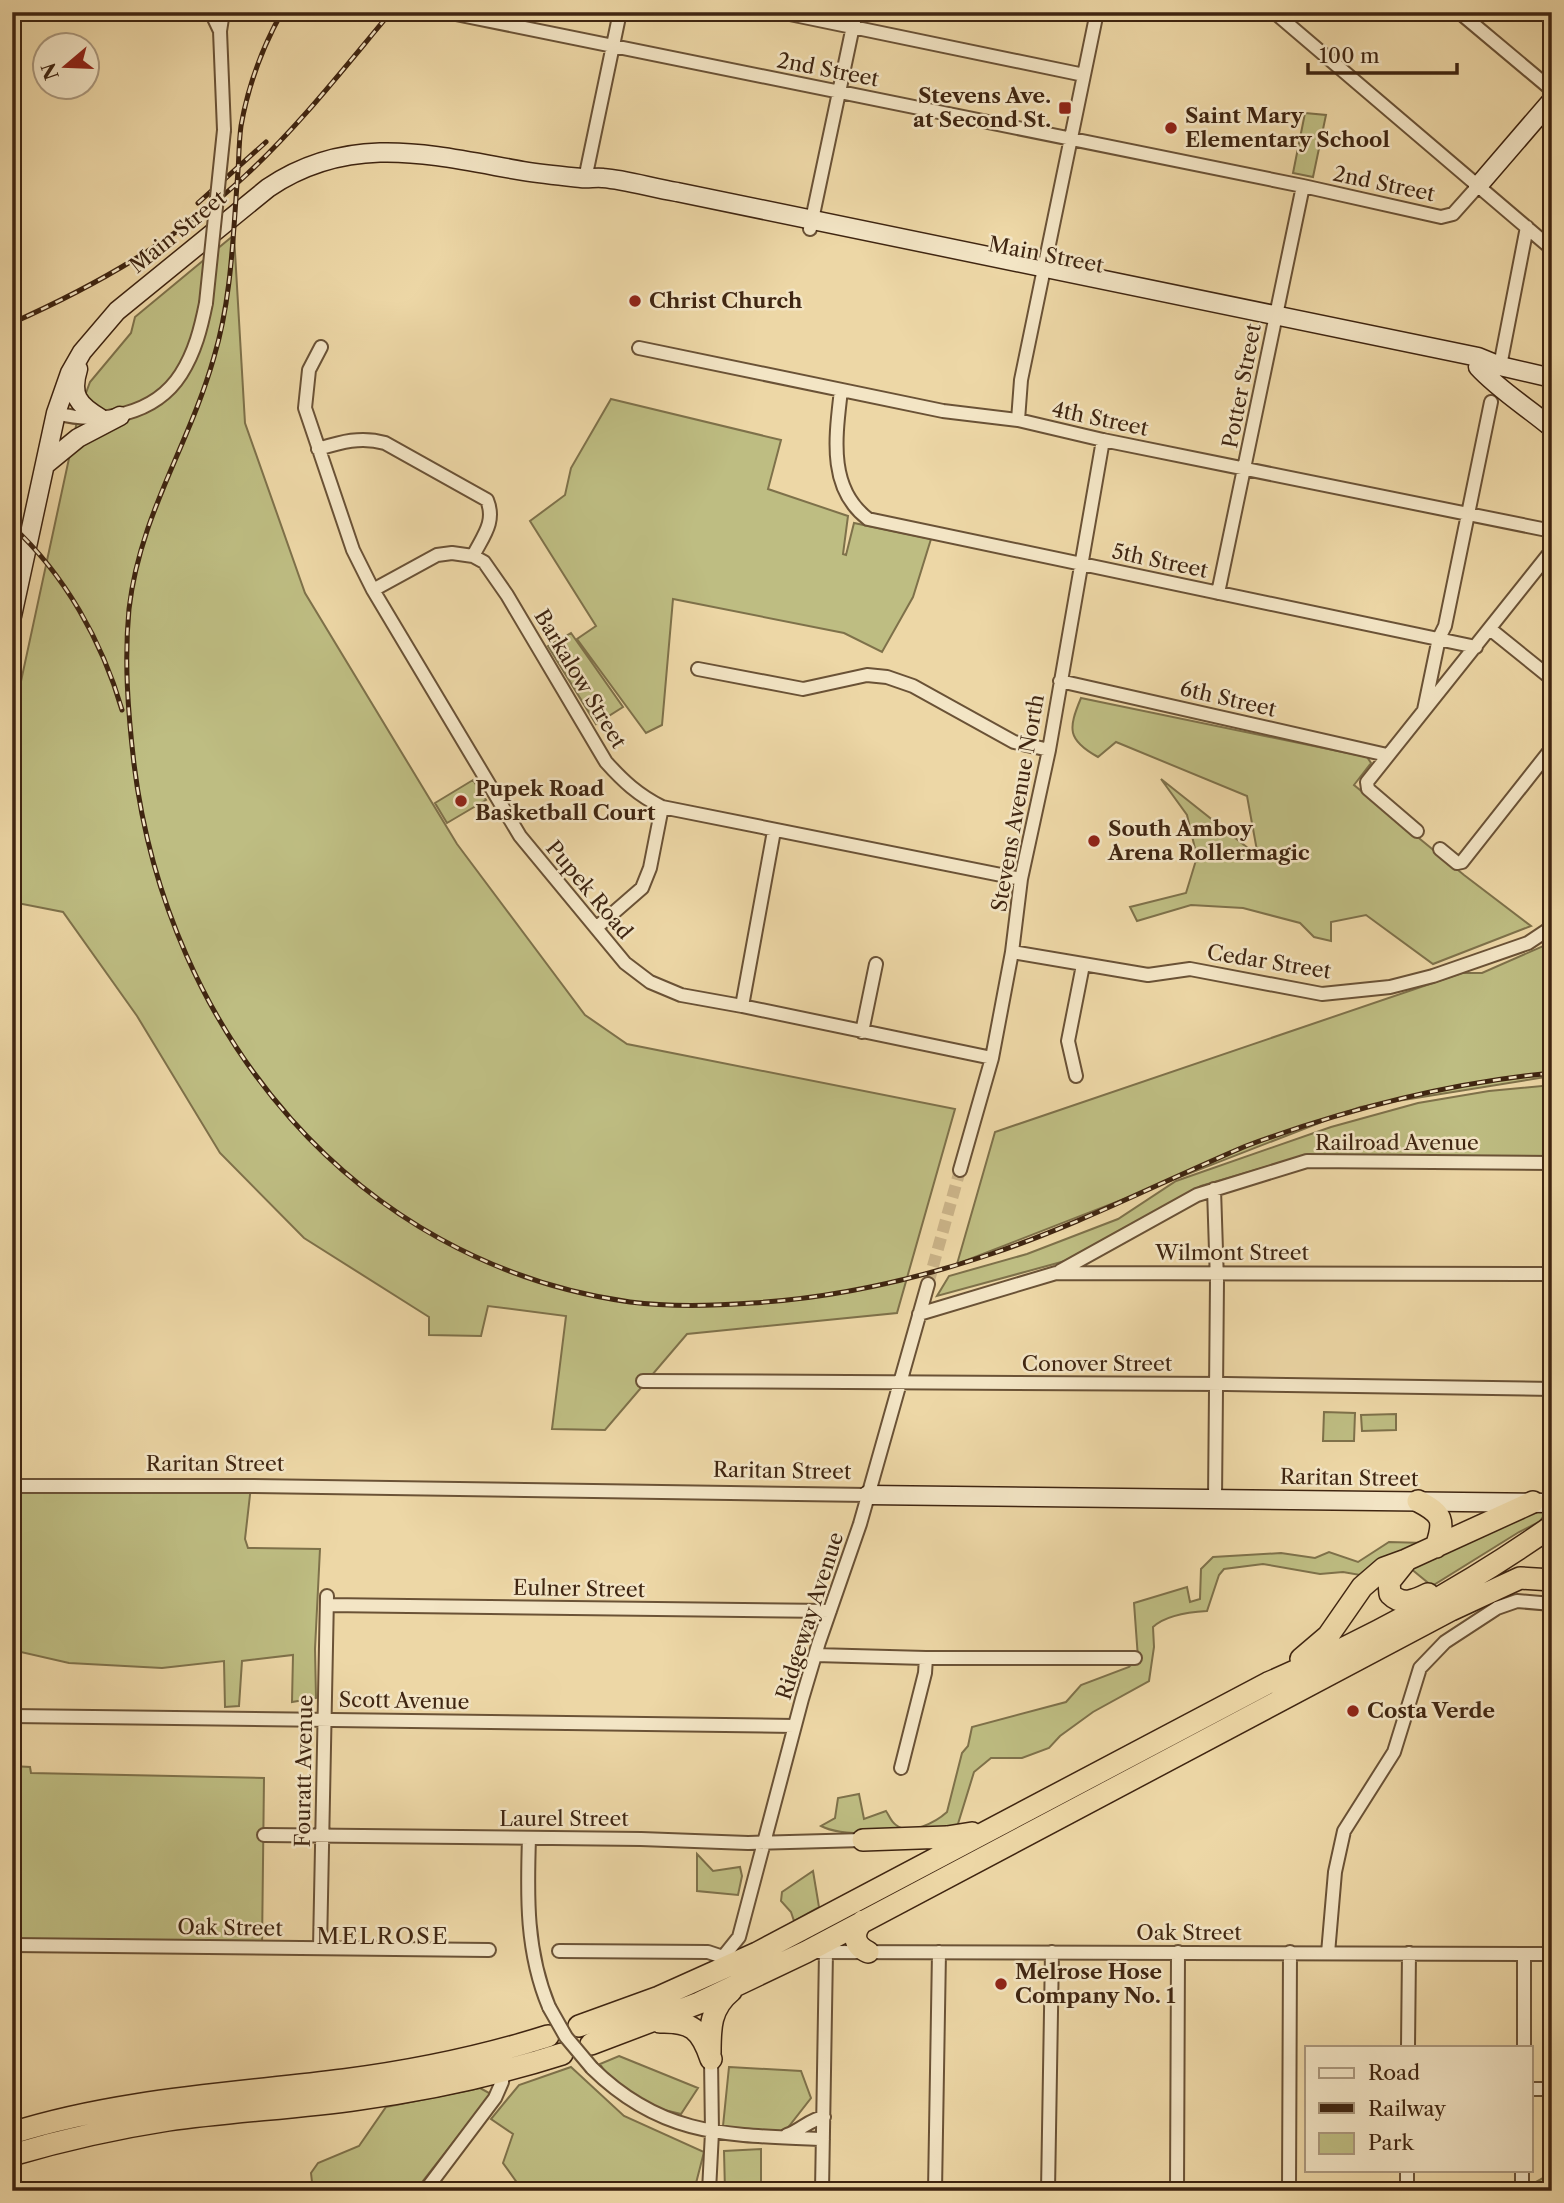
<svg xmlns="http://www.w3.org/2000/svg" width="1564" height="2203" viewBox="0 0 1564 2203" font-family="'Libre Caslon Text',serif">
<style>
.green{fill:#bebd82;stroke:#7e714a;stroke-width:2}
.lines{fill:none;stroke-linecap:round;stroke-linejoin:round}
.street-tunnel{stroke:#cab388;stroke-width:12;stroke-dasharray:12 6;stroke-linecap:butt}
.street-casing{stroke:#6a5236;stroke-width:16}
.secondary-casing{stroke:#3f2511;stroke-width:21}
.highway-casing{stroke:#3f2511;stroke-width:24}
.street{stroke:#f3e5c5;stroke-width:12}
.secondary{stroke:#f3e5c5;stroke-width:18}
.highway{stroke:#edd7a6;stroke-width:21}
.rail-casing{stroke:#3f2511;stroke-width:5}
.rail{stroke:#f3e5c5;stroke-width:2.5;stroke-dasharray:8;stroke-linecap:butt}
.street-bridge-casing{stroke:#6a5236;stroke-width:16;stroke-linecap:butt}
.street-bridge{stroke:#f3e5c5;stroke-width:12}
.poi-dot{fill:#8f2418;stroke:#f3e5c5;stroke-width:2.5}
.labels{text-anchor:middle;stroke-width:5;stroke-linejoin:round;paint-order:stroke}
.street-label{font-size:21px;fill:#3f2511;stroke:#f3e5c5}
.poi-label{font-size:21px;font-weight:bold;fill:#3f2511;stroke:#f3e5c5;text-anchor:start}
.neighbourhood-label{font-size:23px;letter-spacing:2px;fill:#3f2511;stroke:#f3e5c5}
</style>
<rect width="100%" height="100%" fill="#edd7a6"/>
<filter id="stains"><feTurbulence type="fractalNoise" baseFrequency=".00286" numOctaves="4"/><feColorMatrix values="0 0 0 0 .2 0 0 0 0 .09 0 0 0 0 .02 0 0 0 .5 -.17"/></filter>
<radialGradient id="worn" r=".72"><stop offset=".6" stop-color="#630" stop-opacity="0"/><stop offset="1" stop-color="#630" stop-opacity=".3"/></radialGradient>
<!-- green -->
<path class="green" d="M1305,113L1326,115L1313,177L1293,173Z
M234,235L245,423L305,593L457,844L585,1015L627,1044L955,1109L897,1313L687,1334L605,1430L552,1429L566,1316L488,1306L481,1336L429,1335V1317L304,1238L220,1153L137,1016L63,912L12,902V723L79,412L90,382L131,333L135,317Z
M611,399L781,440L768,489L848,516L843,554L846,555L854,523L931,539L913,597L882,652L844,633L673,599L662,725L646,733L577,639L596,626L530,521L565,495L571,468Z
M571,633L623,707L596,724L548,646Z
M1081,698L1367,757L1371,763L1354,785L1464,875L1531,926L1433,964L1366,915L1331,922V941L1314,937L1300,923L1243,908L1191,905L1137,921L1130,907L1186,893L1197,857L1187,815L1161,779L1258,856L1247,796L1116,742L1098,757C1067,740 1068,729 1081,698Z
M473,780L486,800L447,823L435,803Z
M1550,943L1552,944V1076L1360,1107L957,1264L995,1132L1462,973H1482Z
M1552,1085V1156H1312L1282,1162L1201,1186L1065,1261L937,1296L949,1276L1027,1254L1118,1219L1176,1181L1331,1127L1418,1103L1489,1091Z
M1324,1412L1355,1413L1354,1441H1323Z
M1396,1414V1430L1362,1431L1361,1415Z
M12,1486H251L245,1539L248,1548L320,1549L315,1649L316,1698L292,1702L293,1655L242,1661L239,1706L225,1707L224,1661L162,1668L69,1663L12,1650Z
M1525,1512H1547L1539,1522L1519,1532L1432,1586L1410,1568Z
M1389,1542L1425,1543L1360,1575L1343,1572L1320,1574L1263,1564L1224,1569L1219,1575L1207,1611C1189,1612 1166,1615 1153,1627L1154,1647L1149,1681L1093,1712L1060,1736L1049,1748L1022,1758H991L974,1772L957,1827C924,1830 849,1841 821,1826L835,1818L838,1798L859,1794L864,1819L886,1811C889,1815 891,1822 896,1825C910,1836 936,1822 947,1812L962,1753L968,1746L972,1727L1066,1702L1081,1685L1129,1667L1138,1658L1134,1603L1187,1587L1190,1602L1200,1599L1201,1569L1213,1557L1281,1553L1315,1558L1329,1552L1358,1562Z
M12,1766L30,1767L31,1773L264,1778L262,1947L12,1945Z
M697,1854L713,1871L740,1867L742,1876L738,1895L697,1891Z
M813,1871L819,1907L794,1921L791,1912L781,1901L782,1892Z
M619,2056L698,2088L681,2114L623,2100L600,2064Z
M571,2067L624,2116L704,2152L694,2191H523L503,2163L513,2134L491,2119L519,2085Z
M729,2067L801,2071L811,2098L786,2130L753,2137L723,2126Z
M480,2088L491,2094L415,2191H313L311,2173L318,2163L359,2146L386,2107Z
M761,2149V2183H800L799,2191H725L724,2151Z
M1552,2173V2191H1520Z"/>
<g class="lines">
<!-- street-tunnel -->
<path class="street-tunnel" d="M928,1284L960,1170"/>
<defs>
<path id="street" d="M211,12L220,31
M223,12L220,31L224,130
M446,12L1303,186L1441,217L1453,214L1478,186
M780,12L1084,75
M1274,12L1552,249
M1459,12L1552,90
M585,179L620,12
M810,229L856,12
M321,347L309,370L305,408L353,550L373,590L520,836L625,963L650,982L681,995L742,1006L992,1058
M639,348L943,411L1018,420L1103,440L1552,531
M1500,366L1527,227
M841,390C836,435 827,488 868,519L1476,647
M56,413C100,425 155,415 181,374C195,352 201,328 206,303
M1018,420L1021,380L1097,12
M318,449C341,442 361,436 385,443L487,500C496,522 483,536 473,556
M373,590L437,555L452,553L473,556L484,562L507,595L606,762C623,781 638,795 662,807L1021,879
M1218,593L1303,186
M1490,629L1552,679
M698,669L803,689L867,675L887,677L913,686L1014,742L1049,750
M1060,681L1387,755
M1424,710L1439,638L1445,626L1491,402
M1417,831L1368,789L1367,782L1552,550
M1440,849L1457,863L1462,862L1552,748
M596,928L642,888L650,868L662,807
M1012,952L1148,975L1190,969L1322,994L1390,987L1433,976L1528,943L1552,927
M742,1006L774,831
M862,1032L876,964
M1076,1076L1068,1041L1083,965
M960,1170L992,1058L1012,952L1021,879L1049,750L1103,440
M1214,1189L1217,1281L1215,1499
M1060,1271L1197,1195L1307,1161L1552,1163
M919,1314L1056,1273L1552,1274
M643,1381L1226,1384L1552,1389
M12,1486H251L868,1495
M327,1605L830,1611
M815,1655L926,1658H1135
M12,1716L794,1726
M901,1768L925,1673L926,1658
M264,1835L641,1839L748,1843L863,1840
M529,1838C527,1897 526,1952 549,2007
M12,1945L489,1950
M320,1948L327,1596
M559,1951L708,1952L723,1957L739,1937L802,1699L819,1642L860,1524L928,1284
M814,1952L1552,1954
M1328,1953L1335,1872L1344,1831L1394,1752L1420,1668L1445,1642L1497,1608L1517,1601L1552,1604
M1524,1954V2047
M1408,2047L1409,1953
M592,2068C663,2138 730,2135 823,2139
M1531,2089H1552
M787,2135C800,2131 810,2119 824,2117
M1522,2187V2170
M425,2191L495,2098L502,2082L503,2071
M709,2191L712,2132L711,2059
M822,2191L826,1952
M935,2191L939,1952
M1048,2191L1052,1952
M1177,2191L1178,1952
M1289,2191L1290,1952
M1407,2191V2170"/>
<path id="secondary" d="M1478,186L1552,100
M1478,367C1499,390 1527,407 1552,428
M78,369C70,395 78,405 100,418
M45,465L78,438L120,416
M12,616L56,413L70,373L82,352L117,311L268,188C351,132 432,155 523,171C542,174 562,176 581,178C588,179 596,177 603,178C627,180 652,188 677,192L1478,357L1500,366L1552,378
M868,1495L1552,1503"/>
<path id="highway" d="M1418,1501C1443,1514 1445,1520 1436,1547
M1405,1562L1389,1582L1390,1594C1402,1606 1414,1601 1428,1594
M1301,1659L1328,1636L1362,1587L1384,1568L1406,1560L1533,1502
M863,1840L947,1837L972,1833
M863,1921C852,1932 853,1945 868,1952
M660,2022C691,2021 701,2029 711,2059
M579,2026L659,1997L757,1953L1268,1683C1367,1640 1464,1588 1552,1526
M591,2044L699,2003L806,1952L1451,1610L1520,1578L1552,1580
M710,2053C710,2028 710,2008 731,1991
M12,2133C121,2099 233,2094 344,2080C413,2071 482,2057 548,2036
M12,2155C63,2140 116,2128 168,2120C232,2111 296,2108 359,2099C427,2090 496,2075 562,2054"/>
</defs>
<!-- street casing -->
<use href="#street" class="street-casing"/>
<!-- secondary casing -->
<use href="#secondary" class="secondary-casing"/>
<!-- highway casing -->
<use href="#highway" class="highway-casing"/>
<!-- street -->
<use href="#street" class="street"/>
<!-- secondary -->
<use href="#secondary" class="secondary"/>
<!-- highway -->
<use href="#highway" class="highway"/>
<defs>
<path id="rail" d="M282,12C262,48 248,86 241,126C239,141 239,156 238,171C233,233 232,297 214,357C189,446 140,514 129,609C124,661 128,712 134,764C167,1032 354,1263 630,1302C670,1307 712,1306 752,1303C833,1298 914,1280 991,1254C1078,1225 1161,1182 1246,1146C1344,1110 1447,1083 1552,1073
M198,203L266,142
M12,323C97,285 178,239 246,175C299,126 344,68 391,12
M12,526C65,575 102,641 122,710"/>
</defs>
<!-- rail casing -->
<use href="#rail" class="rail-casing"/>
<!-- rail -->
<use href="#rail" class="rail"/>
<defs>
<path id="street-bridge" d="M206,303L224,130
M549,2007L566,2037L592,2068"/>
</defs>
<!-- street-bridge casing -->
<use href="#street-bridge" class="street-bridge-casing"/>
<!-- street-bridge -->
<use href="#street-bridge" class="street-bridge"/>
</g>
<!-- markers -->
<g class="poi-dot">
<rect x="1058" y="101" width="14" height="14" rx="3.5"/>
<circle cx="1171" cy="128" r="7"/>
<circle cx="635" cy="301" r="7"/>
<circle cx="461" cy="801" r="7"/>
<circle cx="1094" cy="841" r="7"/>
<circle cx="1353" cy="1711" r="7"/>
<circle cx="1001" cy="1984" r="7"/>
</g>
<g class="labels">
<!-- street labels -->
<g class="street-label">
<text transform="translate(828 70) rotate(11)" y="7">2nd Street</text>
<text transform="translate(1384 184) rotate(12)" y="7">2nd Street</text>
<text transform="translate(178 232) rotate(-39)" y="7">Main Street</text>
<text transform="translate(1046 255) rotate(11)" y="7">Main Street</text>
<text transform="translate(1242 386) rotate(-79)" y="7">Potter Street</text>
<text transform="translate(1100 419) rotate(12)" y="7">4th Street</text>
<text transform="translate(1160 561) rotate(12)" y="7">5th Street</text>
<text transform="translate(580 679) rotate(59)" y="7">Barkalow Street</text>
<text transform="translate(1228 699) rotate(13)" y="7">6th Street</text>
<text transform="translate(1018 803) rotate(-80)" y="7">Stevens Avenue North</text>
<text transform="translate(589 890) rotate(50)" y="7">Pupek Road</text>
<text transform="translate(1269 962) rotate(9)" y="7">Cedar Street</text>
<text x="1397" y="1150">Railroad Avenue</text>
<text x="1232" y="1260">Wilmont Street</text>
<text x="1097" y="1371">Conover Street</text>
<text x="215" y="1471">Raritan Street</text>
<text transform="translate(782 1471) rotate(1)" y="7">Raritan Street</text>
<text transform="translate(1349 1478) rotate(1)" y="7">Raritan Street</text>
<text transform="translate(579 1589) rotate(1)" y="7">Eulner Street</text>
<text transform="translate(810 1616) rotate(-72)" y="7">Ridgeway Avenue</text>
<text transform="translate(404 1701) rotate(1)" y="7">Scott Avenue</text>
<text transform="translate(304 1771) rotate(-89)" y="7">Fouratt Avenue</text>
<text x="564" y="1826">Laurel Street</text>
<text transform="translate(230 1928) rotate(1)" y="7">Oak Street</text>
<text x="1189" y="1940">Oak Street</text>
</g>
<!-- poi labels -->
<g class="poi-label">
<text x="1051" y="103" text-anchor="end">Stevens Ave.<tspan x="1051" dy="24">at Second St.</tspan></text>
<text x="1185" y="123">Saint Mary<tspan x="1185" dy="24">Elementary School</tspan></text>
<text x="649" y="308">Christ Church</text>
<text x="475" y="796">Pupek Road<tspan x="475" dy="24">Basketball Court</tspan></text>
<text x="1108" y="836">South Amboy<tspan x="1108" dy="24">Arena Rollermagic</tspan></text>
<text x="1367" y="1718">Costa Verde</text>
<text x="1015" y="1979">Melrose Hose<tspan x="1015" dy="24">Company No. 1</tspan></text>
</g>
<!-- neighbourhood labels -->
<g class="neighbourhood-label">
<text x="383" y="1944">MELROSE</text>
</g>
</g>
<!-- margin -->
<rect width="1564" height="2203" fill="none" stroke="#edd7a6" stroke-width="42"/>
<rect x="14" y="14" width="1536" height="2175" fill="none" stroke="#3f2511" stroke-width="3.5"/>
<rect x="21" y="21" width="1522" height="2161" fill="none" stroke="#3f2511" stroke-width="2"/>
<!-- legend -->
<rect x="1305" y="2046" width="228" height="126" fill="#f3e5c5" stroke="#ab987d" stroke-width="2"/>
<rect x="1319" y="2068" width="35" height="10" fill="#f3e5c5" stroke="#ab987d" stroke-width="2"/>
<text x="1368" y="2080" font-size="21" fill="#3f2511">Road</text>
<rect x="1319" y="2103" width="35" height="10" fill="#3f2511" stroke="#ab987d" stroke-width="2"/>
<text x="1368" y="2116" font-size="21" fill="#3f2511">Railway</text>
<rect x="1319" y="2133" width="35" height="21" fill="#bebd82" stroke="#ab987d" stroke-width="2"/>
<text x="1368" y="2150" font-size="21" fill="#3f2511">Park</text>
<!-- north arrow -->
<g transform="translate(66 66) rotate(251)"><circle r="33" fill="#f3e5c5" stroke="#ab987d" stroke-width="2"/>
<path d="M0-5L12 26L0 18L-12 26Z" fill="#8f2418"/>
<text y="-10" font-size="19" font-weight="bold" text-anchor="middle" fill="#3f2511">N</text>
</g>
<!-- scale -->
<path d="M1308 63v10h149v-10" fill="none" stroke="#3f2511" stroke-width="3.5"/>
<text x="1319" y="63" font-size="21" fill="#3f2511" stroke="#f3e5c5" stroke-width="5" paint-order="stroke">100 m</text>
<rect width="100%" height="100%" filter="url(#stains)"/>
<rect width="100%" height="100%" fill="url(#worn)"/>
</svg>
